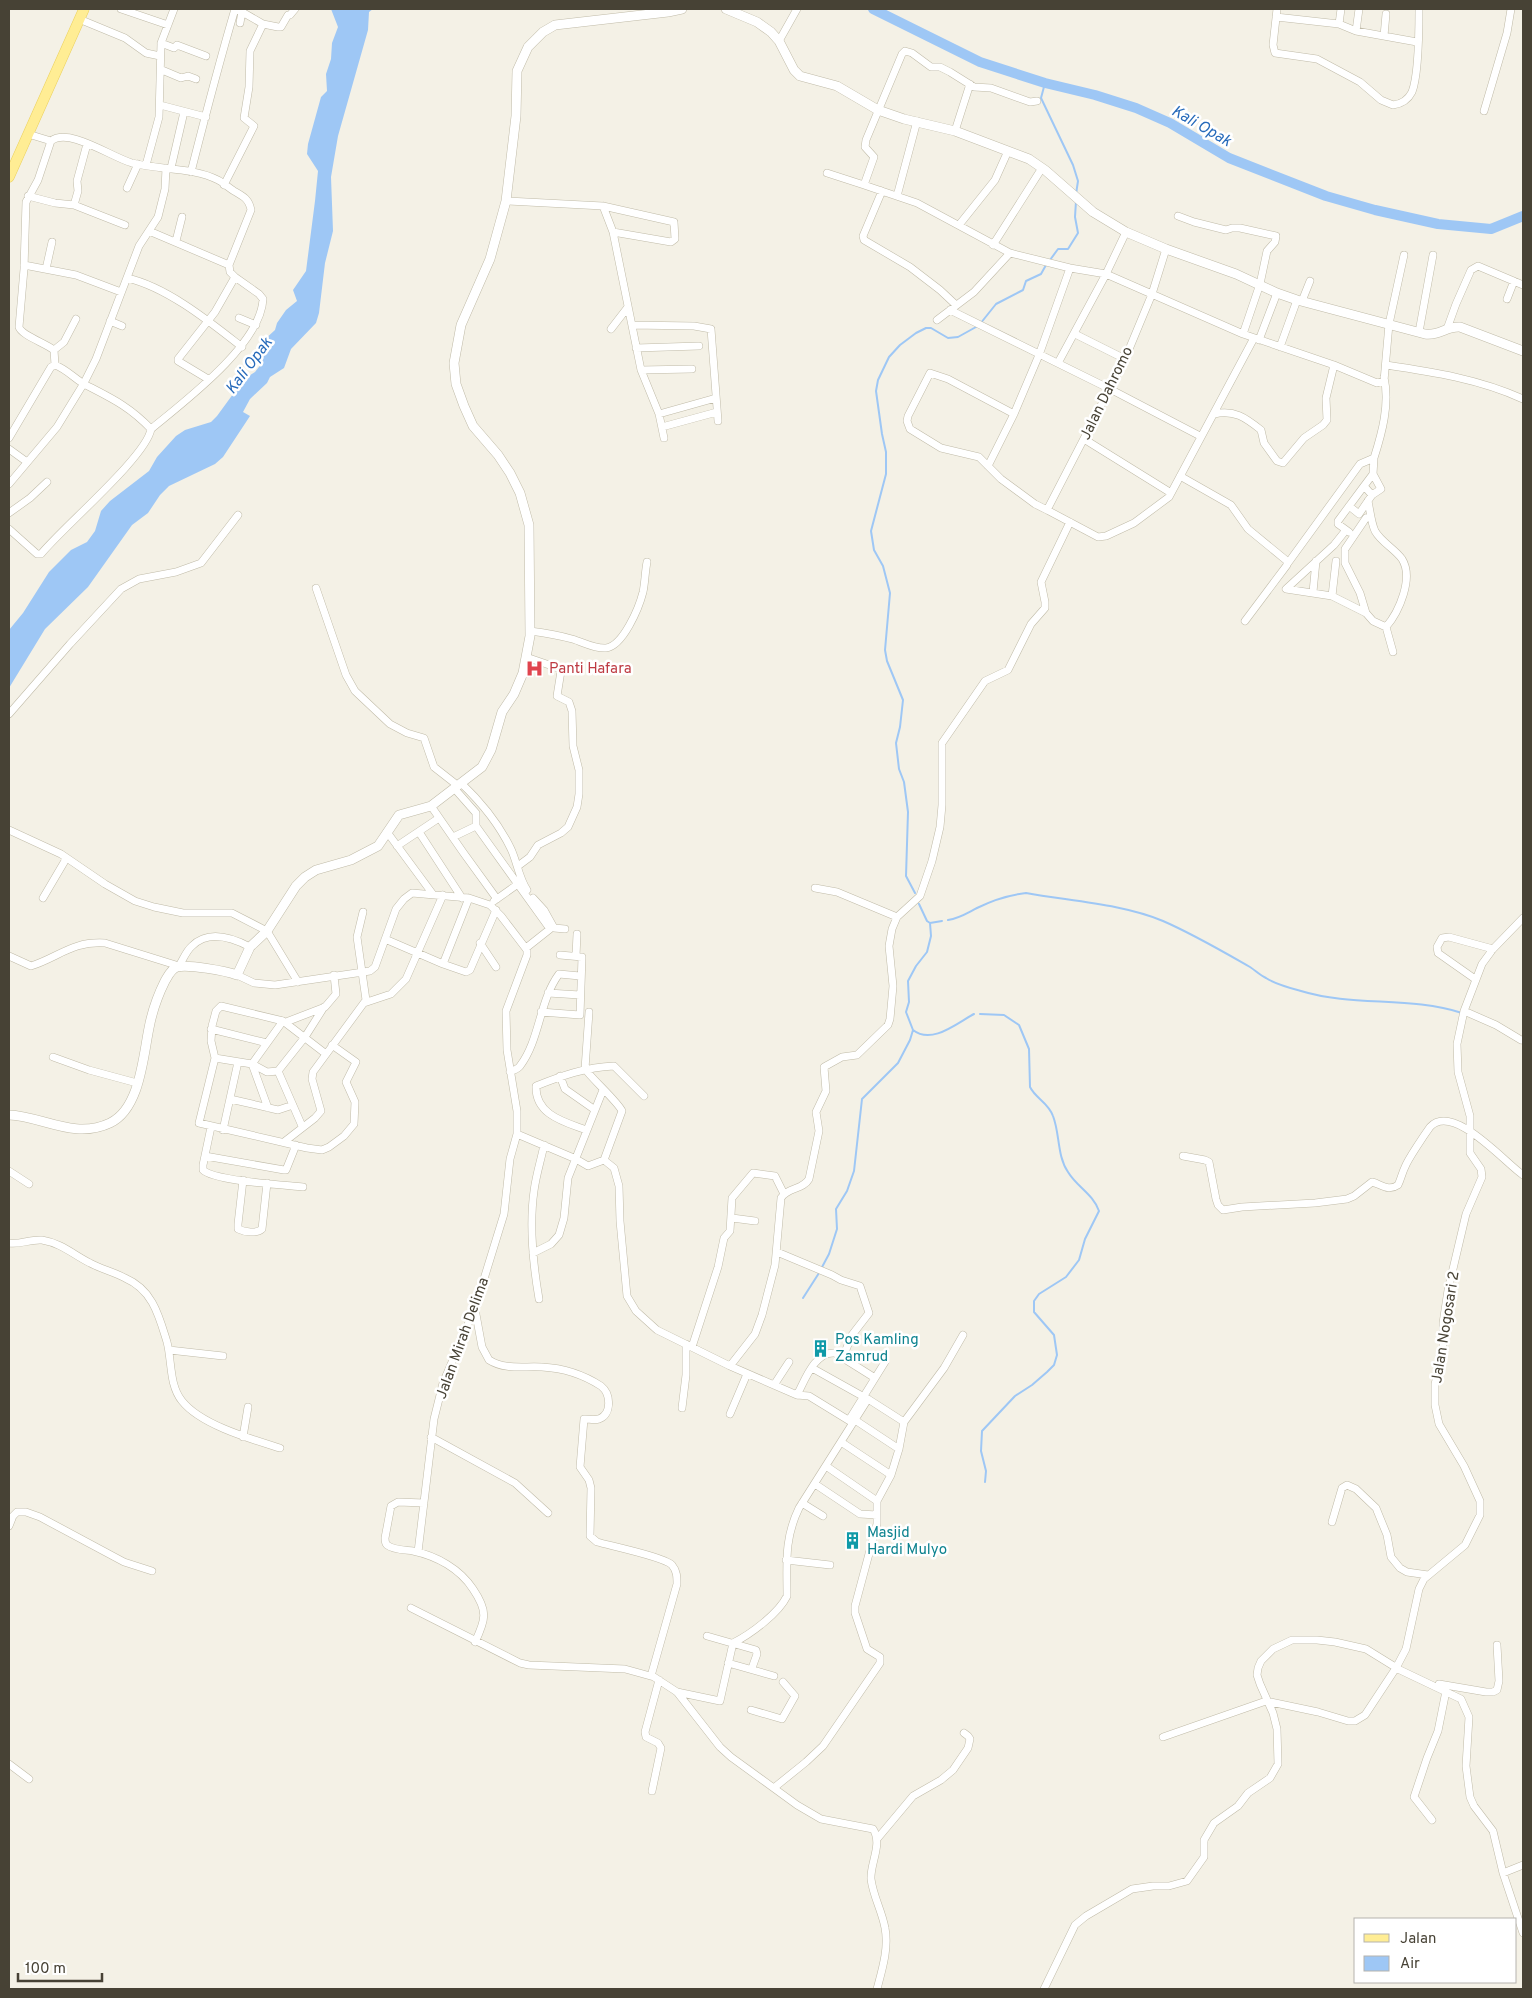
<svg xmlns="http://www.w3.org/2000/svg" width="1532" height="1998" viewBox="0 0 1532 1998" font-family="Overpass,sans-serif">
<style>
.water{fill:#9ec7f5}
.lines{fill:none;stroke-linecap:round;stroke-linejoin:round}
.stream{stroke:#9ec7f5;stroke-width:2}
.river{stroke:#9ec7f5;stroke-width:10}
.minor-casing{stroke:#c0bba8;stroke-width:8}
.tertiary-casing{stroke:#c0bba8;stroke-width:10}
.primary-casing{stroke:#ecd15c;stroke-width:11}
.minor{stroke:#fff;stroke-width:7}
.tertiary{stroke:#fff;stroke-width:9}
.primary{stroke:#ffed94;stroke-width:10}
.labels{text-anchor:middle;stroke-width:5;stroke-linejoin:round;paint-order:stroke}
.street-label{font-size:15px;fill:#474235;stroke:#fff}
.health-label{font-size:15px;fill:#be3a42;stroke:#fff;text-anchor:start}
.culture-label{font-size:15px;fill:#0d838f;stroke:#fff;text-anchor:start}
.water-label{font-size:16px;font-style:italic;fill:#266aba;stroke:#fff}
</style>
<rect width="100%" height="100%" fill="#f4f1e6"/>
<!-- water -->
<path class="water" d="M331,9H373L369,12L368,30L338,136L331,177L333,231L325,263L319,313L316,323L291,349L284,368L270,377L267,383L250,399L243,412L250,416L223,457L215,464L169,486L160,495L148,513L132,525L88,587L45,629L9,688V630L23,613L49,572L71,550L87,542L95,531L101,511L110,501L149,471L157,457L176,436L185,430L211,422L217,416L244,379L255,372L262,363L260,347L263,341L275,330L277,323L286,310L297,301L293,290L306,271L315,201L318,171L307,154L308,144L321,97L327,91L326,74L331,59L332,43L338,27Z"/>
<g class="lines">
<!-- stream -->
<path class="stream" d="M1045,83L1041,98L1073,165L1078,181L1076,194
M1050,260L1058,249H1068L1078,233L1075,217L1076,201
M980,324L996,304L1023,290L1026,281L1041,274L1046,265
M915,893L906,876L908,812L904,782L899,769L896,743L900,727L903,700L887,661L885,650L890,593L883,566L874,550L871,531L886,474V452L882,434L876,391L878,380L889,357L900,345L916,333L926,328H931L948,338L958,337L976,327
M919,904L927,921L930,923L942,921
M948,920C960,918 967,913 977,908C993,900 1009,895 1026,893C1070,901 1123,904 1163,921C1193,934 1222,951 1250,967C1256,971 1260,975 1266,978C1275,984 1290,988 1301,991C1353,1007 1410,996 1462,1013
M980,1014L1004,1015L1019,1025L1029,1049L1030,1087C1036,1099 1048,1102 1053,1116C1060,1134 1057,1156 1068,1172C1077,1187 1093,1194 1099,1211L1085,1239L1079,1260L1066,1277L1039,1294L1034,1301V1312L1054,1335L1057,1355L1054,1365L1047,1372L1032,1385L1015,1396L982,1431L981,1451L986,1471L985,1482
M913,1030C932,1045 957,1023 974,1014
M821,1269L829,1254L837,1229L836,1209L847,1191L854,1171L862,1099L898,1063L910,1040L913,1030L906,1012L909,1002L908,981L916,966L927,952L931,936L930,923
M803,1298L819,1273"/>
<!-- river -->
<path class="river" d="M873,9L980,62L1045,83L1095,95L1136,108L1170,123L1229,158L1326,196L1375,210L1438,224L1491,229L1523,216"/>
<defs>
<path id="minor" d="M121,9L168,25
M237,9L263,24L278,27H281L288,15H290L295,9
M1277,9L1273,45L1275,53L1317,59L1360,82L1381,100L1393,105C1401,104 1408,100 1412,92C1419,74 1419,29 1419,9
M1276,17L1339,24L1356,31L1417,42
M79,19L125,38L146,53L160,56
M240,23L242,11
M1339,24L1341,9
M1356,31L1359,9
M1384,36L1386,14
M779,41L797,9
M161,43L174,48L177,45L206,56
M162,70L181,78L188,76L196,79
M1037,101L1030,102L991,88L974,87L950,72L940,67H931L912,53L905,51L902,54L866,140L865,147L874,157L864,185L917,203L1010,253L1070,268L1106,274L1243,334L1334,365L1377,383L1384,381L1389,324L1404,255
M160,105L206,117
M1484,111L1507,33L1511,9
M955,131L970,84
M28,134L51,141L38,180L26,202L24,269L19,327C21,335 45,343 54,350L55,365
M51,141C69,127 111,157 132,163C159,170 193,167 218,180C224,183 229,188 234,191C243,196 249,199 251,210L229,265L230,272L235,277L215,312L178,359V361L208,379
M146,165L159,117L161,43L174,9
M171,168L184,112
M191,172C205,117 219,63 235,9
M827,173L864,185
M224,185L254,126L244,118L249,87L250,51L263,24
M127,188L138,164
M882,191L863,236L864,240L910,267L940,290L956,305
M28,196L55,203L74,205L78,191L77,181L87,144
M897,196L917,121
M506,201L603,206L674,222L675,239L671,242L613,232
M74,205L125,225
M603,206L613,232L641,370L659,414L664,438
M1178,216L1194,222L1226,230L1232,228H1240L1276,236L1275,242L1267,251L1260,284L1243,334
M959,225L995,180L1008,151
M149,231L229,265
M176,241L182,217
M993,245L1042,168
M1166,249L1152,294L1125,359L1047,510L1098,537L1106,536L1134,523L1169,497L1254,338
M24,265L76,275L121,292
M46,269L52,242
M127,278C167,287 210,322 242,347
M1507,299L1514,281
M1302,301L1310,281
M950,310L1110,389L1200,436
M239,318L256,325
M937,320L974,292L1010,253
M110,321L122,326
M632,325L694,326L711,329L718,421
M611,329L628,307
M1447,329L1456,304L1471,270L1478,266L1523,285
M1419,332L1433,255
M1075,334L1125,359
M1259,340L1277,293
M1280,347L1297,300
M636,348L699,346
M54,350L64,342L76,319
M1058,363L1106,274L1126,232
M1386,365C1433,372 1479,379 1523,399
M641,370L692,369
M659,414L716,398
M1014,414L948,379L930,373L908,416L907,421L910,429L941,448L979,457L1001,479L1035,504L1047,510
M1214,414C1234,409 1246,418 1261,430L1264,443L1277,461L1283,463L1304,438L1323,425L1327,420L1326,398L1334,365
M662,427L717,412
M151,429C185,401 261,344 263,299L259,294L235,277
M9,438L51,367L55,365C66,369 74,378 84,384C111,398 129,406 151,429C147,456 63,527 41,554H37L9,529
M1084,439L1171,493
M9,449L27,462
M988,466L1014,414L1039,355L1070,268
M1180,476L1231,505L1248,529L1287,561V565L1245,621
M9,484L57,427L84,383L96,359L139,246L158,217L165,189L166,168
M1372,495L1364,486L1373,474
M1368,501C1370,510 1371,522 1375,531C1381,542 1395,549 1402,559C1414,578 1399,612 1386,627L1393,652
M1349,506L1359,514L1372,495L1381,489L1373,474L1374,458
M9,513L30,498L47,482
M1366,518L1345,549V563L1360,593L1366,613L1373,621L1386,627
M1346,530L1334,545L1286,589L1332,596L1366,613
M1349,532L1338,524V521L1364,486
M1288,563L1360,464L1374,458C1382,433 1390,404 1384,377
M316,588L346,675L355,691L390,724L407,733L424,738L434,767L457,785
M1313,592L1316,561
M1332,596L1336,561
M530,631C545,633 558,635 572,639C583,642 594,649 606,648C623,646 639,608 643,592C645,583 645,572 647,562
M9,714L70,644L121,589L139,579L176,572L201,563L238,515
M461,783C481,802 499,824 511,849C517,862 519,878 527,890
M454,788L476,813V826L550,929L526,948
M431,806C452,837 474,868 497,899
M9,830L61,854L105,884L135,901L154,907L183,913H232L267,931L298,982
M387,832L432,893
M419,832L462,898
M453,837L476,826
M397,846L439,818
M518,866L530,857L538,845L561,833L568,827L577,807L579,794V770L573,746L572,711L569,702L557,696L561,671L558,668L526,657
M815,888L837,892L897,917
M43,898L66,859
M533,898L544,910L554,928L565,929
M494,901L518,884
M385,939L443,964L466,972L470,970L496,910
M480,943L496,967
M9,956L31,966C59,957 72,941 105,943L179,966C183,960 186,951 192,946C209,929 233,938 250,947
M576,956L577,934
M443,964L469,898
M237,975L254,983L275,985L370,971L375,967L396,909L404,899L412,893L469,898L490,905L501,916L527,950V955L506,1011L507,1050L517,1111V1134L510,1159L504,1214L475,1308L443,1383L434,1419L418,1552
M1475,979L1438,953L1437,947L1442,938L1449,937L1493,949
M548,993L580,995
M364,1003L391,994L406,979L443,895
M1464,1011L1496,1025L1521,1040
M541,1012L580,1015L582,957L560,955
M286,1022L325,1007L336,994L334,975
M211,1029L267,1043
M326,1054L283,1021L221,1006L216,1011L212,1026L211,1041L215,1058L199,1123L307,1148L322,1150L329,1147L344,1136L354,1124L355,1102L346,1082L356,1062L332,1045
M53,1057L89,1070L137,1083
M215,1058L252,1064L267,1072L278,1071L305,1037L324,1007
M252,1064L283,1021
M252,1064L268,1108
M278,1071L302,1126
M510,1072C514,1070 518,1069 520,1066C540,1040 539,1001 559,974L580,976
M560,1076L565,1089L595,1110
M230,1099L278,1110L293,1105
M211,1127L203,1165V1170C214,1181 284,1185 303,1187
M223,1130L238,1062
M586,1130C565,1122 535,1115 536,1086C561,1076 586,1067 614,1066L644,1096
M517,1134L576,1159L588,1166L604,1160L622,1111C618,1102 593,1080 585,1069L589,1012
M284,1142L315,1118L321,1111L312,1079L313,1072L366,1000L357,937L363,912
M205,1156L284,1170H286L296,1145
M1183,1156L1205,1160L1209,1162L1216,1199L1218,1205L1223,1210L1242,1207L1315,1203L1347,1199L1354,1196L1372,1182C1381,1184 1388,1192 1398,1185C1401,1179 1402,1173 1405,1167C1408,1159 1425,1134 1430,1127C1453,1102 1505,1163 1523,1175
M604,1160L614,1168L619,1186L620,1221L627,1296L636,1311L657,1330L730,1366L797,1395L809,1396L853,1423
M9,1171L29,1184
M243,1180L238,1224V1229C244,1232 257,1234 262,1229L267,1183
M732,1218L755,1221
M9,1243C20,1245 30,1239 42,1240C61,1243 74,1255 90,1263C101,1269 114,1272 125,1278C153,1290 159,1316 167,1342C172,1361 169,1385 182,1401C201,1425 251,1439 280,1448
M777,1252L832,1275L841,1280L860,1286L869,1313L852,1335L843,1357
M533,1253L551,1244L559,1235L564,1218L568,1178L603,1090
M539,1299C533,1264 529,1226 534,1191C536,1175 541,1160 544,1145
M475,1309L482,1347L489,1360C505,1370 523,1366 542,1367C562,1368 584,1375 601,1386C611,1394 612,1414 599,1419C595,1420 589,1419 584,1419L580,1467L589,1480L591,1488L590,1536L597,1542C611,1546 664,1557 672,1565C677,1571 677,1577 677,1584L651,1676
M692,1347L718,1267L724,1238L730,1231L732,1198L753,1173L775,1176L784,1194
M169,1350L223,1356
M730,1366L755,1334L762,1315L775,1265L781,1198C788,1187 803,1190 809,1179L819,1131L816,1112L826,1091L824,1067L842,1057L857,1055L888,1025L890,1019L893,986L889,946L892,929L897,917L920,896L932,861L940,827L942,805V743L985,681L1008,670L1031,624L1045,608V602L1041,582L1070,522
M812,1368L864,1397
M774,1385L789,1362
M797,1395C805,1380 815,1351 835,1353L875,1378
M868,1399L904,1422
M682,1408L686,1375V1344
M730,1414L747,1374
M849,1420L885,1362
M855,1420L899,1449
M904,1422L944,1368L963,1335
M243,1437L248,1407
M431,1437L515,1483L548,1513
M841,1442L891,1475
M826,1466L877,1501
M815,1484L860,1514L877,1515
M424,1503L398,1502L391,1506L385,1538C385,1541 385,1543 387,1545C393,1550 407,1550 413,1551C437,1556 460,1569 473,1589C488,1611 486,1619 475,1642
M802,1503L823,1516
M1332,1522L1342,1488L1347,1485L1356,1489L1376,1508L1387,1535L1391,1557L1400,1568L1407,1572L1428,1575
M9,1526L13,1516L17,1512H26L40,1517L124,1562L152,1571
M786,1560L830,1565
M411,1608L520,1663L529,1665L625,1669L654,1677L677,1692L720,1747L731,1757L797,1805L821,1819L873,1829C883,1844 870,1863 871,1879C873,1896 882,1911 885,1928C889,1948 882,1970 877,1989
M707,1636L756,1650L757,1654L752,1668
M728,1663L774,1676
M1439,1684L1486,1692H1493L1497,1690L1499,1681L1497,1645
M677,1692L720,1701L733,1643C751,1634 779,1613 787,1596C787,1563 784,1539 799,1508L868,1399
M751,1710L782,1719L795,1696L783,1682
M1163,1737L1266,1701L1318,1712L1348,1721H1355L1365,1715L1396,1668L1406,1649L1419,1589L1424,1579L1465,1545L1480,1515V1501L1464,1466L1439,1424L1435,1405V1384L1443,1354V1323L1448,1290L1466,1214L1482,1177L1481,1169L1470,1153V1116L1458,1072L1457,1044L1464,1011L1482,964L1493,949L1523,918
M9,1764L29,1779
M775,1787L806,1762L823,1746L880,1663V1657L867,1649L855,1613V1606L877,1524V1501L891,1475L899,1449L904,1422
M652,1791L661,1748L658,1743L646,1737L645,1732L659,1680
M1432,1820L1414,1797L1427,1758L1438,1731L1446,1691
M877,1839L913,1796L941,1780L953,1770L968,1748L970,1739L968,1736L964,1733
M1503,1873L1523,1865
M1044,1989L1075,1925L1086,1916L1132,1889L1153,1886H1169L1187,1881L1204,1857V1840L1214,1823L1238,1806L1248,1793L1270,1778L1278,1764L1277,1729L1273,1713L1260,1684L1257,1675L1258,1668L1261,1661L1273,1649L1292,1640H1317L1335,1642L1366,1649L1400,1670L1461,1699L1469,1717L1466,1766L1470,1797L1474,1806L1493,1831L1503,1873L1523,1933"/>
<path id="tertiary" d="M726,9L757,22L771,32L779,41L794,70L800,76L837,86L878,110L904,119L955,131L1029,159L1045,170L1093,212L1126,232L1166,249L1236,274L1277,293L1297,300L1425,334C1440,336 1446,326 1460,327L1523,351
M9,1115C42,1116 74,1140 110,1123C140,1109 143,1057 149,1028C152,1012 158,995 165,981C168,976 171,969 177,967C188,964 226,971 237,975L250,947L267,931L296,886L305,877L316,870L351,860L378,846L399,815L431,806L482,767L491,750L502,712L514,694L523,673L530,636L529,525L520,493L510,473L498,455L473,426L464,406L456,384L454,363L461,325L490,259L506,201L516,116L517,71L528,47L543,32L555,25L668,12L682,9"/>
<path id="primary" d="M9,177L84,9"/>
</defs>
<!-- minor casing -->
<use href="#minor" class="minor-casing"/>
<!-- tertiary casing -->
<use href="#tertiary" class="tertiary-casing"/>
<!-- primary casing -->
<use href="#primary" class="primary-casing"/>
<!-- minor -->
<use href="#minor" class="minor"/>
<!-- tertiary -->
<use href="#tertiary" class="tertiary"/>
<!-- primary -->
<use href="#primary" class="primary"/>
</g>
<!-- icons -->
<defs>
<symbol id="hospital-bare" viewBox="-9 -9 18 18"><path d="M-5-5h3v3.5h4V-5h3V5h-3V1.5h-4V5h-3Z" fill="#e0444e" stroke="#fff" stroke-width="2.5" paint-order="stroke"/></symbol>
<symbol id="building-bare" viewBox="-9 -9 18 18"><path d="M-4-6H4V6H1V3H-1V6H-4ZM-2.5-4.3h1.7v1.8h-1.7ZM.8-4.3h1.7v1.8H.8ZM-2.5-1h1.7V.8h-1.7ZM.8-1h1.7V.8H.8Z" fill="#0f9aa8" stroke="#fff" stroke-width="2.5" paint-order="stroke"/></symbol>
</defs>
<g fill-rule="evenodd">
<use href="#hospital-bare" x="522" y="656" width="25" height="25"/>
<use href="#building-bare" x="808" y="1336" width="25" height="25"/>
<use href="#building-bare" x="840" y="1528" width="25" height="25"/>
</g>
<g class="labels">
<!-- street labels -->
<g class="street-label">
<text transform="translate(1106 393) rotate(-64)" y="5">Jalan Dahromo</text>
<text transform="translate(1445 1327) rotate(-81)" y="5">Jalan Nogosari 2</text>
<text transform="translate(462 1338) rotate(-70)" y="5">Jalan Mirah Delima</text>
</g>
<!-- health labels -->
<g class="health-label">
<text x="549" y="673">Panti Hafara</text>
</g>
<!-- culture labels -->
<g class="culture-label">
<text x="835" y="1344">Pos Kamling<tspan x="835" dy="17">Zamrud</tspan></text>
<text x="867" y="1537">Masjid<tspan x="867" dy="17">Hardi Mulyo</tspan></text>
</g>
<!-- water labels -->
<g class="water-label">
<text transform="translate(1202 125) rotate(30)" y="6">Kali Opak</text>
<text transform="translate(248 365) rotate(-53)" y="6">Kali Opak</text>
</g>
</g>
<!-- border -->
<rect width="1532" height="1998" fill="none" stroke="#474235" stroke-width="20"/>
<!-- legend -->
<rect x="1354" y="1918" width="162" height="65" fill="#ffffff" stroke="#b5b3ae"/>
<rect x="1364" y="1934" width="25" height="8" fill="#ffed94" stroke="#b5b3ae"/>
<text x="1400" y="1943" font-size="15" fill="#474235">Jalan</text>
<rect x="1364" y="1956" width="25" height="15" fill="#9ec7f5" stroke="#b5b3ae"/>
<text x="1400" y="1968" font-size="15" fill="#474235">Air</text>
<!-- scale -->
<path d="M18 1973v8h84v-8" fill="none" stroke="#474235" stroke-width="2.5"/>
<text x="25" y="1973" font-size="15" fill="#474235" stroke="#ffffff" stroke-width="4" paint-order="stroke">100 m</text>
</svg>
